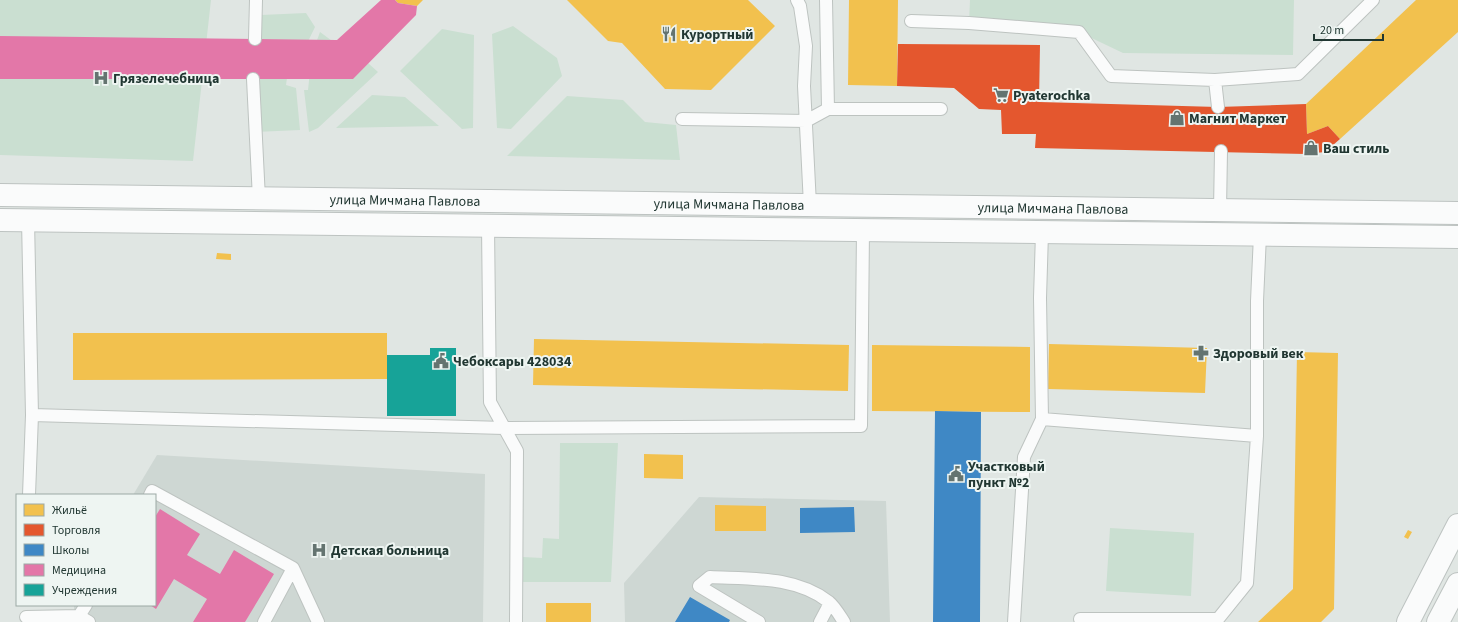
<svg xmlns="http://www.w3.org/2000/svg" width="1458" height="622" viewBox="0 0 1458 622" font-family="'Source Sans 3',sans-serif">
<style>
.built{fill:#ced7d3}
.green{fill:#cadfd1}
.homes{fill:#f2c14e}
.shops{fill:#e4572e}
.schools{fill:#3f88c5}
.health{fill:#e377a8}
.public{fill:#17a398}
.lines{fill:none;stroke-linecap:round;stroke-linejoin:round}
.service-casing{stroke:#bdc3c0;stroke-width:14}
.secondary-casing{stroke:#bdc3c1;stroke-width:24}
.service{stroke:#fafbfb;stroke-width:12}
.secondary{stroke:#fafbfb;stroke-width:22}
.labels{text-anchor:middle;stroke-width:4;stroke-linejoin:round;paint-order:stroke}
.poi-label{font-size:14px;font-weight:bold;fill:#213732;stroke:#eef5f2;text-anchor:start}
.street-label{font-size:14px;fill:#213732;stroke:#eef5f2}
</style>
<rect width="100%" height="100%" fill="#e0e6e3"/>
<!-- built -->
<path class="built" d="M157,455L485,474L483,622H74V605H155V495H133Z
M699,497L886,501L890,622H625L624,583Z"/>
<!-- green -->
<path class="green" d="M0,0H211L193,161L0,155Z
M970,0H1294L1293,55L1123,53L1079,32L969,23Z
M306,13L315,27L298,62L289,64L286,85L296,88L300,130L255,132L261,15Z
M513,26L557,58L562,76L511,129L497,128L492,34Z
M442,29L474,35L473,128L462,129L400,71Z
M320,32L343,49L348,45L378,72L318,128L309,132L304,90H308L310,71L306,70Z
M372,95L405,97L439,126L336,128Z
M567,96L623,100L645,122L676,125L680,160L507,156Z
M560,443H618L611,582H522L523,557L542,558L543,538L559,539Z
M1110,528L1194,533L1191,596L1106,591Z"/>
<!-- homes -->
<path class="homes" d="M395,0H423L417,6L398,3Z
M567,0H748L775,26L711,90L665,89L622,43L608,41Z
M849,0H898L897,86L848,85Z
M1416,0H1458V32L1340,139L1328,126L1307,134L1306,104Z
M217,253L231,254V260L216,259Z
M73,333H387V379L73,380Z
M534,339L849,345L848,391L533,385Z
M1049,344L1207,348L1205,393L1048,389Z
M872,345L1030,347V412L872,411Z
M1297,352L1338,353L1334,609L1321,622H1258L1293,589Z
M644,454L683,455V479L644,478Z
M715,505L766,506V531H715Z
M1408,530L1412,532L1408,539L1404,537Z
M546,603H591V622H546Z"/>
<!-- shops -->
<path class="shops" d="M898,44L1040,45L1039,102L1218,107L1306,104L1307,134L1328,126L1340,139L1325,152L1306,154L1035,148L1036,134H1002L1001,110L979,109L954,88L897,86Z"/>
<!-- schools -->
<path class="schools" d="M935,411L981,412L980,622H933Z
M854,507L855,532L800,533V508Z
M690,597L730,620L729,622H675Z"/>
<!-- health -->
<path class="health" d="M381,0H395L398,3L417,6L416,15L353,79H0V36L337,40Z
M160,509L200,534L187,555L220,574L234,550L274,574L245,622H193L207,599L174,579L156,609L150,605H155V517Z"/>
<!-- public -->
<path class="public" d="M430,348H456V416H387V355H430Z"/>
<g class="lines">
<defs>
<path id="service" d="M797,0L800,6L806,46L804,86L810,205
M826,0L828,109
M911,21L969,23L1079,32L1111,76L1215,80L1298,74L1373,0
M255,39L256,0
M253,79L259,199
M1215,80L1218,107
M682,119L806,121L828,109H941
M1220,210L1221,151
M28,220L32,415L29,495
M488,226L490,402L517,451L516,622
M32,415L504,428L861,426L863,230
M1042,419L1257,436
M150,495L152,491L293,568L318,622
M79,616L86,605
M26,617L79,616L89,622
M1080,619H1218L1247,583L1257,436V301L1260,235
M264,622L293,568
M759,622L699,586L710,577C750,579 796,576 829,602C835,607 840,616 844,622
M820,622L830,603
M1014,622L1024,457L1042,419L1040,298L1042,233"/>
<g id="secondary">
<path id="s1" d="M0,195L1458,213"/>
<path d="M0,220L1458,237"/>
<path d="M1408,622L1458,525"/>
<path d="M1438,622L1458,584"/>
</g>
</defs>
<!-- service casing -->
<use href="#service" class="service-casing"/>
<!-- secondary casing -->
<use href="#secondary" class="secondary-casing"/>
<!-- service -->
<use href="#service" class="service"/>
<!-- secondary -->
<use href="#secondary" class="secondary"/>
</g>
<!-- icons -->
<defs>
<symbol id="restaurant-bare" viewBox="-9 -9 18 18"><path d="M-5-6h1v4h1v-4h1v4h1v-4h1v5L-1.5 .5V6h-2V.5L-5-1ZM5-6V6H3V1.5H1.5Q1.5-4 5-6Z" fill="#647470" stroke="#eef5f2" stroke-width="2.5" paint-order="stroke"/></symbol>
<symbol id="hospital-bare" viewBox="-9 -9 18 18"><path d="M-5-5h3v3.5h4V-5h3V5h-3V1.5h-4V5h-3Z" fill="#647470" stroke="#eef5f2" stroke-width="2.5" paint-order="stroke"/></symbol>
<symbol id="supermarket-bare" viewBox="-9 -9 18 18"><path d="M-6-5.5h2.5l.6 2H6L4.5 2H-2.5L-4.4-4H-6ZM-1.5 3.2a1.3 1.3 0 1 0 .1 0ZM3 3.2a1.3 1.3 0 1 0 .1 0Z" fill="#647470" stroke="#eef5f2" stroke-width="2.5" paint-order="stroke"/></symbol>
<symbol id="shop-bare" viewBox="-9 -9 18 18"><path d="M-5-2.5h2.3a2.7 3.5 0 0 1 5.4 0H5L5.5 6h-11ZM-1.5-2.5h3a1.5 2.3 0 0 0-3 0Z" fill="#647470" stroke="#eef5f2" stroke-width="2.5" paint-order="stroke"/></symbol>
<symbol id="pharmacy-bare" viewBox="-9 -9 18 18"><path d="M-2-6h4v4h4v4h-4v4h-4v-4h-4v-4h4Z" fill="#647470" stroke="#eef5f2" stroke-width="2.5" paint-order="stroke"/></symbol>
<symbol id="civic-bare" viewBox="-9 -9 18 18"><path d="M-.6-6.5H3V-4.5H.6V-3L4-1V1h2V6H-6V1h2V-1L-.6-3ZM-1.2 2.5V6h2.4V2.5Z" fill="#647470" stroke="#eef5f2" stroke-width="2.5" paint-order="stroke"/></symbol>
</defs>
<g fill-rule="evenodd">
<use href="#restaurant-bare" x="658" y="23" width="22" height="22"/>
<use href="#hospital-bare" x="90" y="67" width="22" height="22"/>
<use href="#supermarket-bare" x="990" y="84" width="22" height="22"/>
<use href="#shop-bare" x="1166" y="107" width="22" height="22"/>
<use href="#shop-bare" x="1300" y="137" width="22" height="22"/>
<use href="#pharmacy-bare" x="1190" y="342" width="22" height="22"/>
<use href="#civic-bare" x="430" y="350" width="22" height="22"/>
<use href="#civic-bare" x="945" y="463" width="22" height="22"/>
<use href="#hospital-bare" x="308" y="539" width="22" height="22"/>
</g>
<g class="labels">
<!-- poi labels -->
<g class="poi-label">
<text x="681" y="39">Курортный</text>
<text x="113" y="83">Грязелечебница</text>
<text x="1013" y="100">Pyaterochka</text>
<text x="1189" y="123">Магнит Маркет</text>
<text x="1323" y="153">Ваш стиль</text>
<text x="1213" y="358">Здоровый век</text>
<text x="453" y="366">Чебоксары 428034</text>
<text x="968" y="471">Участковый<tspan x="968" dy="16">пункт №2</tspan></text>
<text x="331" y="555">Детская больница</text>
</g>
<!-- street labels -->
<g class="street-label">
<text dy="5" stroke="none"><textPath href="#s1" startOffset="405">улица Мичмана Павлова</textPath></text>
<text dy="5" stroke="none"><textPath href="#s1" startOffset="729">улица Мичмана Павлова</textPath></text>
<text dy="5" stroke="none"><textPath href="#s1" startOffset="1053">улица Мичмана Павлова</textPath></text>
</g>
</g>
<!-- legend -->
<rect x="16" y="494" width="140" height="112" fill="#eef5f2" stroke="#9ca9a5"/>
<rect x="24" y="504" width="20" height="12" fill="#f2c14e" stroke="#9ca9a5"/>
<text x="52" y="514" font-size="12" fill="#213732">Жильё</text>
<rect x="24" y="524" width="20" height="12" fill="#e4572e" stroke="#9ca9a5"/>
<text x="52" y="534" font-size="12" fill="#213732">Торговля</text>
<rect x="24" y="544" width="20" height="12" fill="#3f88c5" stroke="#9ca9a5"/>
<text x="52" y="554" font-size="12" fill="#213732">Школы</text>
<rect x="24" y="564" width="20" height="12" fill="#e377a8" stroke="#9ca9a5"/>
<text x="52" y="574" font-size="12" fill="#213732">Медицина</text>
<rect x="24" y="584" width="20" height="12" fill="#17a398" stroke="#9ca9a5"/>
<text x="52" y="594" font-size="12" fill="#213732">Учреждения</text>
<!-- scale -->
<path d="M1314 34v6h69v-6" fill="none" stroke="#213732" stroke-width="2"/>
<text x="1320" y="34" font-size="12" fill="#213732" stroke="#eef5f2" stroke-width="3" paint-order="stroke">20 m</text>
</svg>
